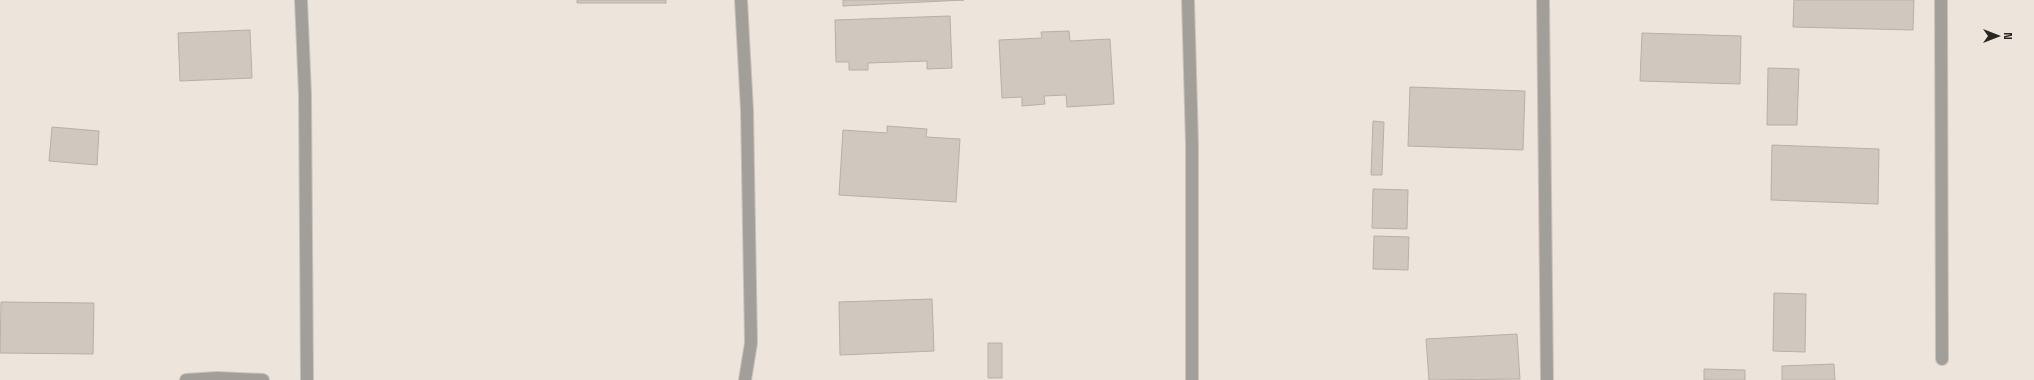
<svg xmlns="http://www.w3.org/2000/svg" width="2034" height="380" viewBox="0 0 2034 380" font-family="'Space Grotesk',sans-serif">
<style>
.building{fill:#d0c8bf;stroke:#b7b0a7}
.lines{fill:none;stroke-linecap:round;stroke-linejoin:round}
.minor-casing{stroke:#cac2bb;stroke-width:14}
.minor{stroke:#a29f9b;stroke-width:12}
</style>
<rect width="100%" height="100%" fill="#ede5dc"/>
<!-- building -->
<path class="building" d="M577,0H666V3H577Z
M843,0H964L843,6Z
M1794,0H1914L1913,30L1793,27Z
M950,16L952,68L927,69V61L868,63V70H849V62H836L835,20Z
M250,30L252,78L180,81L178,33Z
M1069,31L1070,41L1110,39L1114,104L1067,107L1066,95L1044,96L1045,104L1022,106V97L1002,98L999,40L1042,38L1041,32Z
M1642,33L1741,36L1740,84L1640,81Z
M1768,68L1799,69L1797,125H1767Z
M1410,87L1525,91L1523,150L1408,146Z
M1373,121L1384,122L1382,175H1371Z
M887,126L927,129L926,137L960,139L956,202L839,195L843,130L887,133Z
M52,127L99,131L97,165L49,161Z
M1772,145L1879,149L1878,204L1771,200Z
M1373,189L1408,190L1407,229L1372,228Z
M1374,236L1409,237L1408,270L1373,269Z
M1774,293L1806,294L1805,352L1773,351Z
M932,299L934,351L840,355L839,302Z
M1,302L94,303L93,354L0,353Z
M1517,334L1520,379L1429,380L1426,339Z
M988,343H1002V378H988Z
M1834,364L1835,380H1782V366Z
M1704,369L1745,370V380H1704Z"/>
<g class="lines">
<defs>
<path id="minor" d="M301,0L305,94L307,380
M741,0L747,110L751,343L745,380
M1188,0L1192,144V380
M1543,0L1547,380
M1941,0L1942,359
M186,380L217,378L263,380"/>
</defs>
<!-- minor casing -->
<use href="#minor" class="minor-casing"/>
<!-- minor -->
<use href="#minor" class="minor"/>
</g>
<!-- north arrow -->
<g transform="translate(1998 36) rotate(90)" stroke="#ede5dc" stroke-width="3" paint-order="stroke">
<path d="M0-3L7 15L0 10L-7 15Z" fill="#282522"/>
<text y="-6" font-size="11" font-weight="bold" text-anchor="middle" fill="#282522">N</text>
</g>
</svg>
